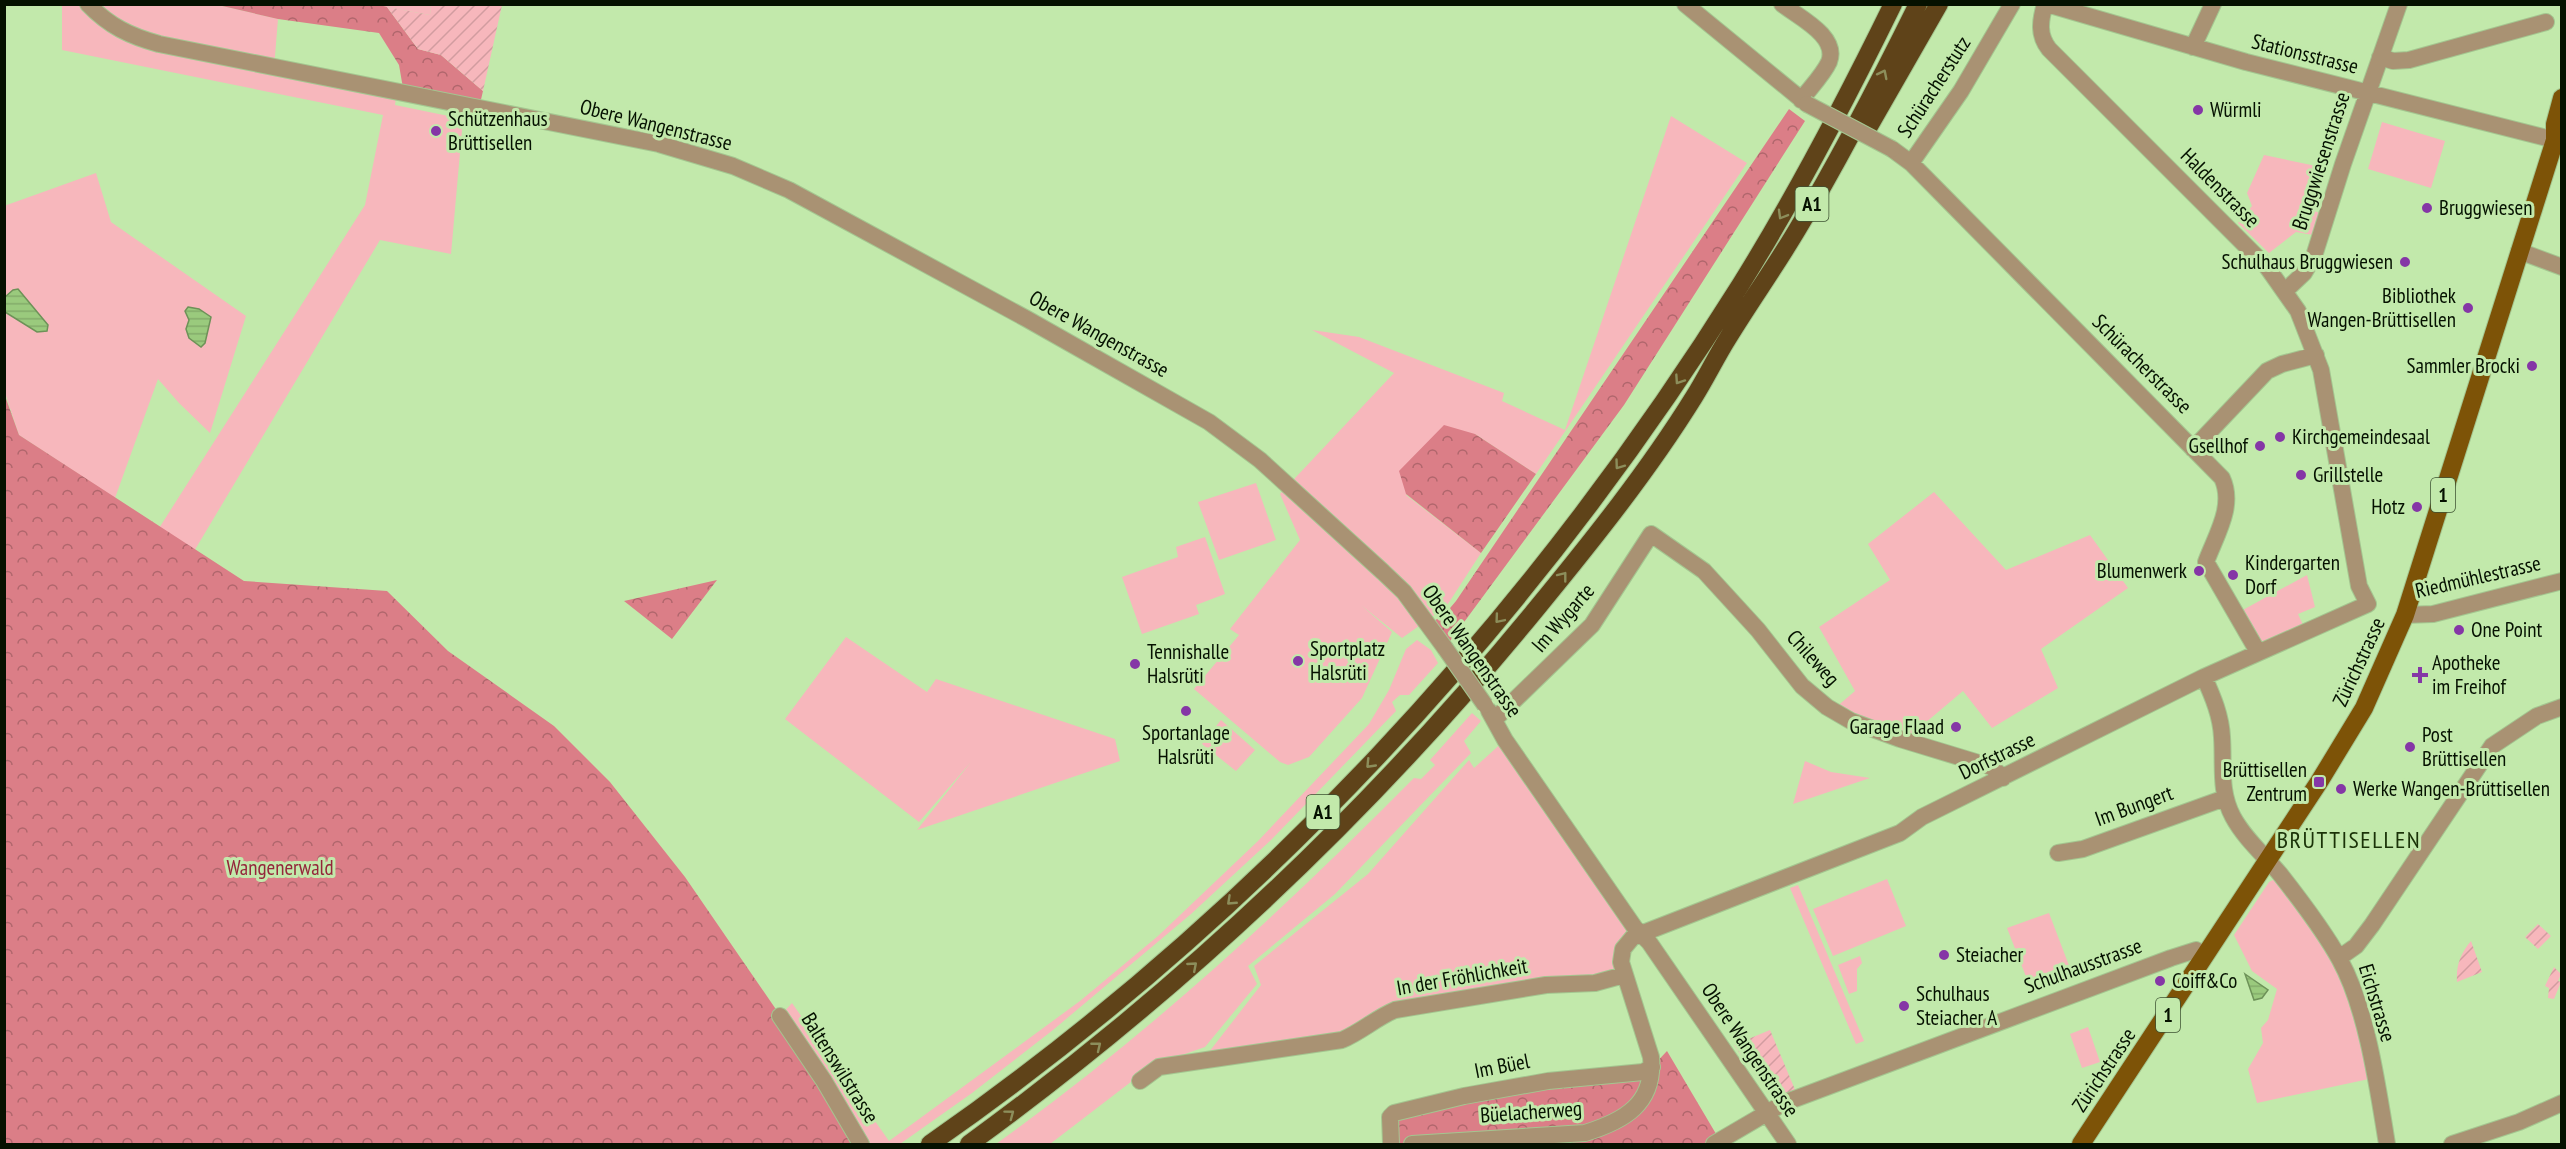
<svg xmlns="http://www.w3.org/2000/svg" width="2566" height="1149" viewBox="0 0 2566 1149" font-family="'PT Sans Narrow',sans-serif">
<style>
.green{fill:#f7b7bc}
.forest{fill:url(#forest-crowns)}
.garden{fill:url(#garden-furrows)}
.water{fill:url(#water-rules);stroke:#6d9258;stroke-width:1.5}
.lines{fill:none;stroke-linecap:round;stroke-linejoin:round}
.minor-casing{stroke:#a4c690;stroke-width:18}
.major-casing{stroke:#a4c690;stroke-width:20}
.highway-casing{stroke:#a4c690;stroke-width:20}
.minor{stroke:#a99273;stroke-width:16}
.major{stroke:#7d5307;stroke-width:18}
.highway{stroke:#5f4319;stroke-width:18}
.minor-bridge-casing{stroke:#a4c690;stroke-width:18;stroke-linecap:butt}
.minor-bridge{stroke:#a99273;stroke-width:16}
.oneway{stroke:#8c8e5b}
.poi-dot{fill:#8536a6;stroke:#c2e9ab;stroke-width:2}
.labels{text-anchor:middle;stroke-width:6;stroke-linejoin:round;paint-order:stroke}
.shield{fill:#c2e9ab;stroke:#3e5233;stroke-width:1.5}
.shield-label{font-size:20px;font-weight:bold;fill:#051100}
.street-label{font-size:21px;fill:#051100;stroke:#c2e9ab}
.poi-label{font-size:21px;fill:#051100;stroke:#c2e9ab;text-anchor:start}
.park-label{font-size:21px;fill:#94263b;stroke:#c2e9ab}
.quarter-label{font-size:24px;letter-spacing:1.5px;fill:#1a3207;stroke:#c2e9ab}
</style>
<defs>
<pattern id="forest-crowns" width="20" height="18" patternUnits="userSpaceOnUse" patternTransform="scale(1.5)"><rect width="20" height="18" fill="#db7e87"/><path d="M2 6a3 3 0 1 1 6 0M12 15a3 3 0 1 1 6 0" fill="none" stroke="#b0666c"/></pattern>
<pattern id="garden-furrows" width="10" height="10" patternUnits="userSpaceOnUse" patternTransform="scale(1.5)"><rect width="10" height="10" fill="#f7b7bc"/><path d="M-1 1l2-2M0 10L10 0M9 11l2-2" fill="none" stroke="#d29ca0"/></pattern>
<pattern id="water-rules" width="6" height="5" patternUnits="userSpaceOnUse" patternTransform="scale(1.5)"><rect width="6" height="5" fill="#9aca7d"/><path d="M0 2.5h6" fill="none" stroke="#83ac6a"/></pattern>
</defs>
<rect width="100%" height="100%" fill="#c2e9ab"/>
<!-- green -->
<path class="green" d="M62,5H81L110,32L396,97L395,105L463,119L451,254L380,240L190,558L154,536L365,205L383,115L62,50Z
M88,5H218L278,19L274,68L159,44Z
M375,5H431L430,15Z
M1671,116L1747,163L1566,430L1536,474L1475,434L1406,495L1481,553L1446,607L1402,638L1361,605L1392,632L1362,698L1309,757L1288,765L1280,762L1194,689L1239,635L1230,629L1300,540L1280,494L1394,373L1312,330L1359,337L1504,393L1502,401L1565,430Z
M2382,122L2445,141L2431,188L2368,169Z
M2264,155L2316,166L2305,208L2320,213L2313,235L2296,232L2269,253L2238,223L2252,206L2247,193Z
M96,173L111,222L246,316L210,433L179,403L158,379L115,498L19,435L5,393L4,206Z
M1256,483L1276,540L1219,560L1198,502Z
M1934,492L2006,570L2090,535L2128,588L2041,649L2058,688L1992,728L1963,691L1912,734L1834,709L1855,691L1819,627L1890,580L1868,544Z
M1205,537L1225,594L1196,605L1199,614L1142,634L1122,577L1178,557L1176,547Z
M2307,575L2315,607L2298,614L2304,627L2265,644L2260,642L2241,611Z
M846,637L927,692L936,679L1115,739L1120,761L917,830L971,762L919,822L785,719Z
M1417,640L1431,650L1438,663L1409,695H1400L1392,702L1396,711L1271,840L1191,914L1053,1030L972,1093L900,1144H861L780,1016L792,1003L889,1141L1080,1001L1158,936L1258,841L1369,724L1389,690L1406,649Z
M1472,713L1481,721L1464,741L1471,753L1335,894L1248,966L1257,984L1205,1047L1153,1065L1050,1144H996C1147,1036 1283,910 1414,778L1421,779L1435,765L1430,760Z
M1221,720L1255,750L1236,771L1202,744Z
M1505,740L1633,937L1624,975L1395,1010L1357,1034L1209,1052L1261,985L1254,966L1368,874L1469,760L1474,768Z
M1805,761L1831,772L1870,778L1793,804Z
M1887,879L1906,926L1833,956L1813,909Z
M2273,880L2280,883C2309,925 2342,965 2356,1015C2362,1036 2365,1058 2369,1079L2257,1103L2248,1069L2263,1043L2261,1028L2268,1020L2277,989L2252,971L2234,935L2269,882Z
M1798,885L1864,1041L1856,1044L1790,888Z
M2049,913L2073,976L2032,992L2007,928Z
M1860,956L1862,963L1857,969V991L1849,994L1838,965Z
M2088,1027L2100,1062L2082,1068L2070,1034Z"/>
<!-- forest -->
<path class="forest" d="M376,4L387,7L418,49L441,55L483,91L479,108L404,94L399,65L379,33L278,19L218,5Z
M1789,109L1805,121L1624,405L1445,648L1429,624L1445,614L1456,601Z
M4,393L19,435L244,581L387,591L448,651L554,726L610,782L685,877L806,1053L861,1144H5Z
M1444,425L1475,434L1536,474L1481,553L1406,494L1399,471Z
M717,580L672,639L624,601Z
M1667,1051L1722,1144H1391L1394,1113L1652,1067Z"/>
<!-- garden -->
<path class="garden" d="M431,5H502L483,91L441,55L418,49L387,7L430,15Z
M2538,924L2551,936L2538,949L2525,937Z
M2471,941L2482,972L2457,982C2456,966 2460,954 2471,941Z
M2554,967L2561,974L2558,981L2561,982L2554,999L2548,998L2549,988L2545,986Z
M1770,1030L1796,1092L1773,1099L1734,1045Z"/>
<!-- water -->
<path class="water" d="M18,289L48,325L47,331L37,332L5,312V297L13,290Z
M188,307L199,309L211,317L205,343L201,347L189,338L186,329L189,320L185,311Z
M2245,974L2268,990L2262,998L2254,1000Z"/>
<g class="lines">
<defs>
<path id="minor" d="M88,4C109,26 130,36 159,44L659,144L733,166L789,190L1027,319L1209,422L1260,460L1383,572L1404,592L1445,648
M1685,4L1807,104
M1782,4C1798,17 1839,36 1829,62C1823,75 1810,88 1801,100
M2047,4L2246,62L2555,140
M2193,47L2213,4
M2380,57L2393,61L2409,60L2546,22
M1892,149L1911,163L2222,478C2235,506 2216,535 2206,562L2258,652
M1911,163L1961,91L2012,4
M2519,251L2562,267
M2285,291L2304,273L2314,256L2343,164L2399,4
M2193,449L2267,371L2282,364L2316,355
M2405,615L2433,614L2562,581
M2204,677C2213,697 2221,716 2222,737C2224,766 2219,791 2233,817C2245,839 2264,855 2280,874C2298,897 2326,934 2340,960C2367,1009 2378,1089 2387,1144
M1489,711L1505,740L1635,928L1649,942L1788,1144
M1494,720L1592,625L1651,534L1704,571L1758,630L1802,686L1827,707L1851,721L1900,739L1992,767L2003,778
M2058,853L2083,849L2225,798
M2339,958L2356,946L2372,925L2492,746L2537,716L2562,707
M780,1016L824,1081L861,1144
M1140,1081L1159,1067L1342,1040C1361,1032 1376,1018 1395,1010L1546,985L1595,983L1624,975
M1391,1144L1390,1117L1394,1113L1464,1096L1548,1081L1643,1072L1652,1067
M1412,1144L1585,1133C1624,1121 1655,1104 1651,1057L1621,962L1623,949L1633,937L1900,833L1922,817L2204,677L2368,604L2359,586L2321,370L2298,311L2267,267L2049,49C2038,35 2040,21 2045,4
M1714,1144L1784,1103L2171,958L2196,950L2205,955
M2452,1144L2519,1122L2562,1103"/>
<path id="major" d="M2081,1144L2319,782L2364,708L2405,615L2555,140V124L2562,98"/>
<path id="highway" d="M1868,128L1939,4
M930,1144C1256,917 1531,620 1741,284C1797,194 1846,100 1893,4
M969,1144C1181,990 1371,811 1537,608C1592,541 1648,471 1694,397C1706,378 1716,357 1728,338C1750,302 1775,267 1797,230C1841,157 1880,81 1918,4"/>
</defs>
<!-- minor casing -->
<use href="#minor" class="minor-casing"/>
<!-- major casing -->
<use href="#major" class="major-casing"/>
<!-- highway casing -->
<use href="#highway" class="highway-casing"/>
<!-- minor -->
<use href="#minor" class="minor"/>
<!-- major -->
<use href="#major" class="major"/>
<!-- highway -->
<use href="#highway" class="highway"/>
<defs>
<path id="minor-bridge" d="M1807,104L1892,149
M1445,648L1485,705"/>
</defs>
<!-- minor-bridge casing -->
<use href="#minor-bridge" class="minor-bridge-casing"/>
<!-- minor-bridge -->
<use href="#minor-bridge" class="minor-bridge"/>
</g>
<!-- one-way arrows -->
<defs><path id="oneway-chevron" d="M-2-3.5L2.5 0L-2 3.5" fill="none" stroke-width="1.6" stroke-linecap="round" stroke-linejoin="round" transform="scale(1.5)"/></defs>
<g class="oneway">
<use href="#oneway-chevron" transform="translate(1883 74) rotate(-63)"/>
<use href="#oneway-chevron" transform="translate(1782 215) rotate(120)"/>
<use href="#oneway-chevron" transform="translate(1679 380) rotate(124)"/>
<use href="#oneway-chevron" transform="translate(1619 465) rotate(126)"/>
<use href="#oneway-chevron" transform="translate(1563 576) rotate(-52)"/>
<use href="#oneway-chevron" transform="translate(1499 619) rotate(130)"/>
<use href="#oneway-chevron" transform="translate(1370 764) rotate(134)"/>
<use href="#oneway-chevron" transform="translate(1231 901) rotate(137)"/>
<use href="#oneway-chevron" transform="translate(1193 966) rotate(-41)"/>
<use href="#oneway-chevron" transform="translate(1097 1046) rotate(-39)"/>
<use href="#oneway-chevron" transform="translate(1010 1114) rotate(-37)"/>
</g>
<!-- markers -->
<g class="poi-dot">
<circle cx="2198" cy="110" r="6"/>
<circle cx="436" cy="131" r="6"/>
<circle cx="2427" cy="208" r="6"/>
<circle cx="2405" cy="262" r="6"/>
<circle cx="2468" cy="308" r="6"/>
<circle cx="2532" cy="366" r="6"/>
<circle cx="2280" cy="437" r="6"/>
<circle cx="2260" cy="446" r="6"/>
<circle cx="2301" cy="475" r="6"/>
<circle cx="2417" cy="507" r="6"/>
<circle cx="2199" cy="571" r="6"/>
<circle cx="2233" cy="575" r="6"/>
<circle cx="2459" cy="630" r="6"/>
<circle cx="1298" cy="661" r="6"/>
<circle cx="1135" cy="664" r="6"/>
<path d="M2417 666h6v6h6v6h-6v6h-6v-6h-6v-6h6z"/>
<circle cx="1186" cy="711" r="6"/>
<circle cx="1956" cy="727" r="6"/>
<circle cx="2410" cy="747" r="6"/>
<rect x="2313" y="776" width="12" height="12" rx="3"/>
<circle cx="2341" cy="789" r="6"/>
<circle cx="1944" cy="955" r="6"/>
<circle cx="2160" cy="981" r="6"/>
<circle cx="1904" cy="1006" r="6"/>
</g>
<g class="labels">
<!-- shield labels -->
<g class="shield">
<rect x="1795.5" y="187" width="33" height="34" rx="4.5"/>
<rect x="2431" y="478" width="24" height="34" rx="4.5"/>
<rect x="1306.5" y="795" width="33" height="34" rx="4.5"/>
<rect x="2156" y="998" width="24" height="34" rx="4.5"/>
</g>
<g class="shield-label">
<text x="1812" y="211">A1</text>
<text x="2443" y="502">1</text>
<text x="1323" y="819">A1</text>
<text x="2168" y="1022">1</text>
</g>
<!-- street labels -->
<g class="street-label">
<text transform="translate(2305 54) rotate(14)" y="7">Stationsstrasse</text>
<text transform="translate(1934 87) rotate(-57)" y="7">Schüracherstutz</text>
<text transform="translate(656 125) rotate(14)" y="7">Obere Wangenstrasse</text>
<text transform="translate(2321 161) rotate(-72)" y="7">Bruggwiesenstrasse</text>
<text transform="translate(2220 188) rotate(45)" y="7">Haldenstrasse</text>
<text transform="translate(1099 334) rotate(29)" y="7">Obere Wangenstrasse</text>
<text transform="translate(2142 364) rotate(45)" y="7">Schüracherstrasse</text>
<text transform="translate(2478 577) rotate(-13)" y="7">Riedmühlestrasse</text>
<text transform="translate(1563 618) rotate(-49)" y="7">Im Wygarte</text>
<text transform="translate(1472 651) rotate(55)" y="7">Obere Wangenstrasse</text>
<text transform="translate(1813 658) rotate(48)" y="7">Chileweg</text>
<text transform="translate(2359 662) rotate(-65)" y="7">Zürichstrasse</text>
<text transform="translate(1997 756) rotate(-26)" y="7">Dorfstrasse</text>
<text transform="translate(2134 806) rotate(-20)" y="7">Im Bungert</text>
<text transform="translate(2083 966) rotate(-20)" y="7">Schulhausstrasse</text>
<text transform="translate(1462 977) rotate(-10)" y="7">In der Fröhlichkeit</text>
<text transform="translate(2377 1003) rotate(73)" y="7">Eichstrasse</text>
<text transform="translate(1750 1050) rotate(56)" y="7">Obere Wangenstrasse</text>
<text transform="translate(1502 1066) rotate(-11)" y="7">Im Büel</text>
<text transform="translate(840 1068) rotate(58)" y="7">Baltenswilstrasse</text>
<text transform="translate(2104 1070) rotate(-56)" y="7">Zürichstrasse</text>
<text transform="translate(1531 1112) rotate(-4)" y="7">Büelacherweg</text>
</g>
<!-- poi labels -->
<g class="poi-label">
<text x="2210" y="117">Würmli</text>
<text x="448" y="126">Schützenhaus<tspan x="448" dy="24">Brüttisellen</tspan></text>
<text x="2439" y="215">Bruggwiesen</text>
<text x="2393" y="269" text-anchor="end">Schulhaus Bruggwiesen</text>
<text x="2456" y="303" text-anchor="end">Bibliothek<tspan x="2456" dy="24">Wangen-Brüttisellen</tspan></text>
<text x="2520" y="373" text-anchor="end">Sammler Brocki</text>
<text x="2292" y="444">Kirchgemeindesaal</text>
<text x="2248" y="453" text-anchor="end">Gsellhof</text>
<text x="2313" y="482">Grillstelle</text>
<text x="2405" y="514" text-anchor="end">Hotz</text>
<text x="2245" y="570">Kindergarten<tspan x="2245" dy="24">Dorf</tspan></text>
<text x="2187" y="578" text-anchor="end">Blumenwerk</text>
<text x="2471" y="637">One Point</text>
<text x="1310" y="656">Sportplatz<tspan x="1310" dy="24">Halsrüti</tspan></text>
<text x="1147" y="659">Tennishalle<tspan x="1147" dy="24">Halsrüti</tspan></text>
<text x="2432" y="670">Apotheke<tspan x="2432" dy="24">im Freihof</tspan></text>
<text x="1944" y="734" text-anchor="end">Garage Flaad</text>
<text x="1186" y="740" text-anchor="middle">Sportanlage<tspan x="1186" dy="24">Halsrüti</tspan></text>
<text x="2422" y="742">Post<tspan x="2422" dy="24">Brüttisellen</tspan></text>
<text x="2307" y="777" text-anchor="end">Brüttisellen<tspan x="2307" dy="24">Zentrum</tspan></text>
<text x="2353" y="796">Werke Wangen-Brüttisellen</text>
<text x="1956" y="962">Steiacher</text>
<text x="2172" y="988">Coiff&amp;Co</text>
<text x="1916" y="1001">Schulhaus<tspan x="1916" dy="24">Steiacher A</tspan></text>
</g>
<!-- park labels -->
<g class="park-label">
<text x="280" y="875">Wangenerwald</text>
</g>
<!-- quarter labels -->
<g class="quarter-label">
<text x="2349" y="848">BRÜTTISELLEN</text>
</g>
</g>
<!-- border -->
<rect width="2566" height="1149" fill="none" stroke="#051100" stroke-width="12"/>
</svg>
